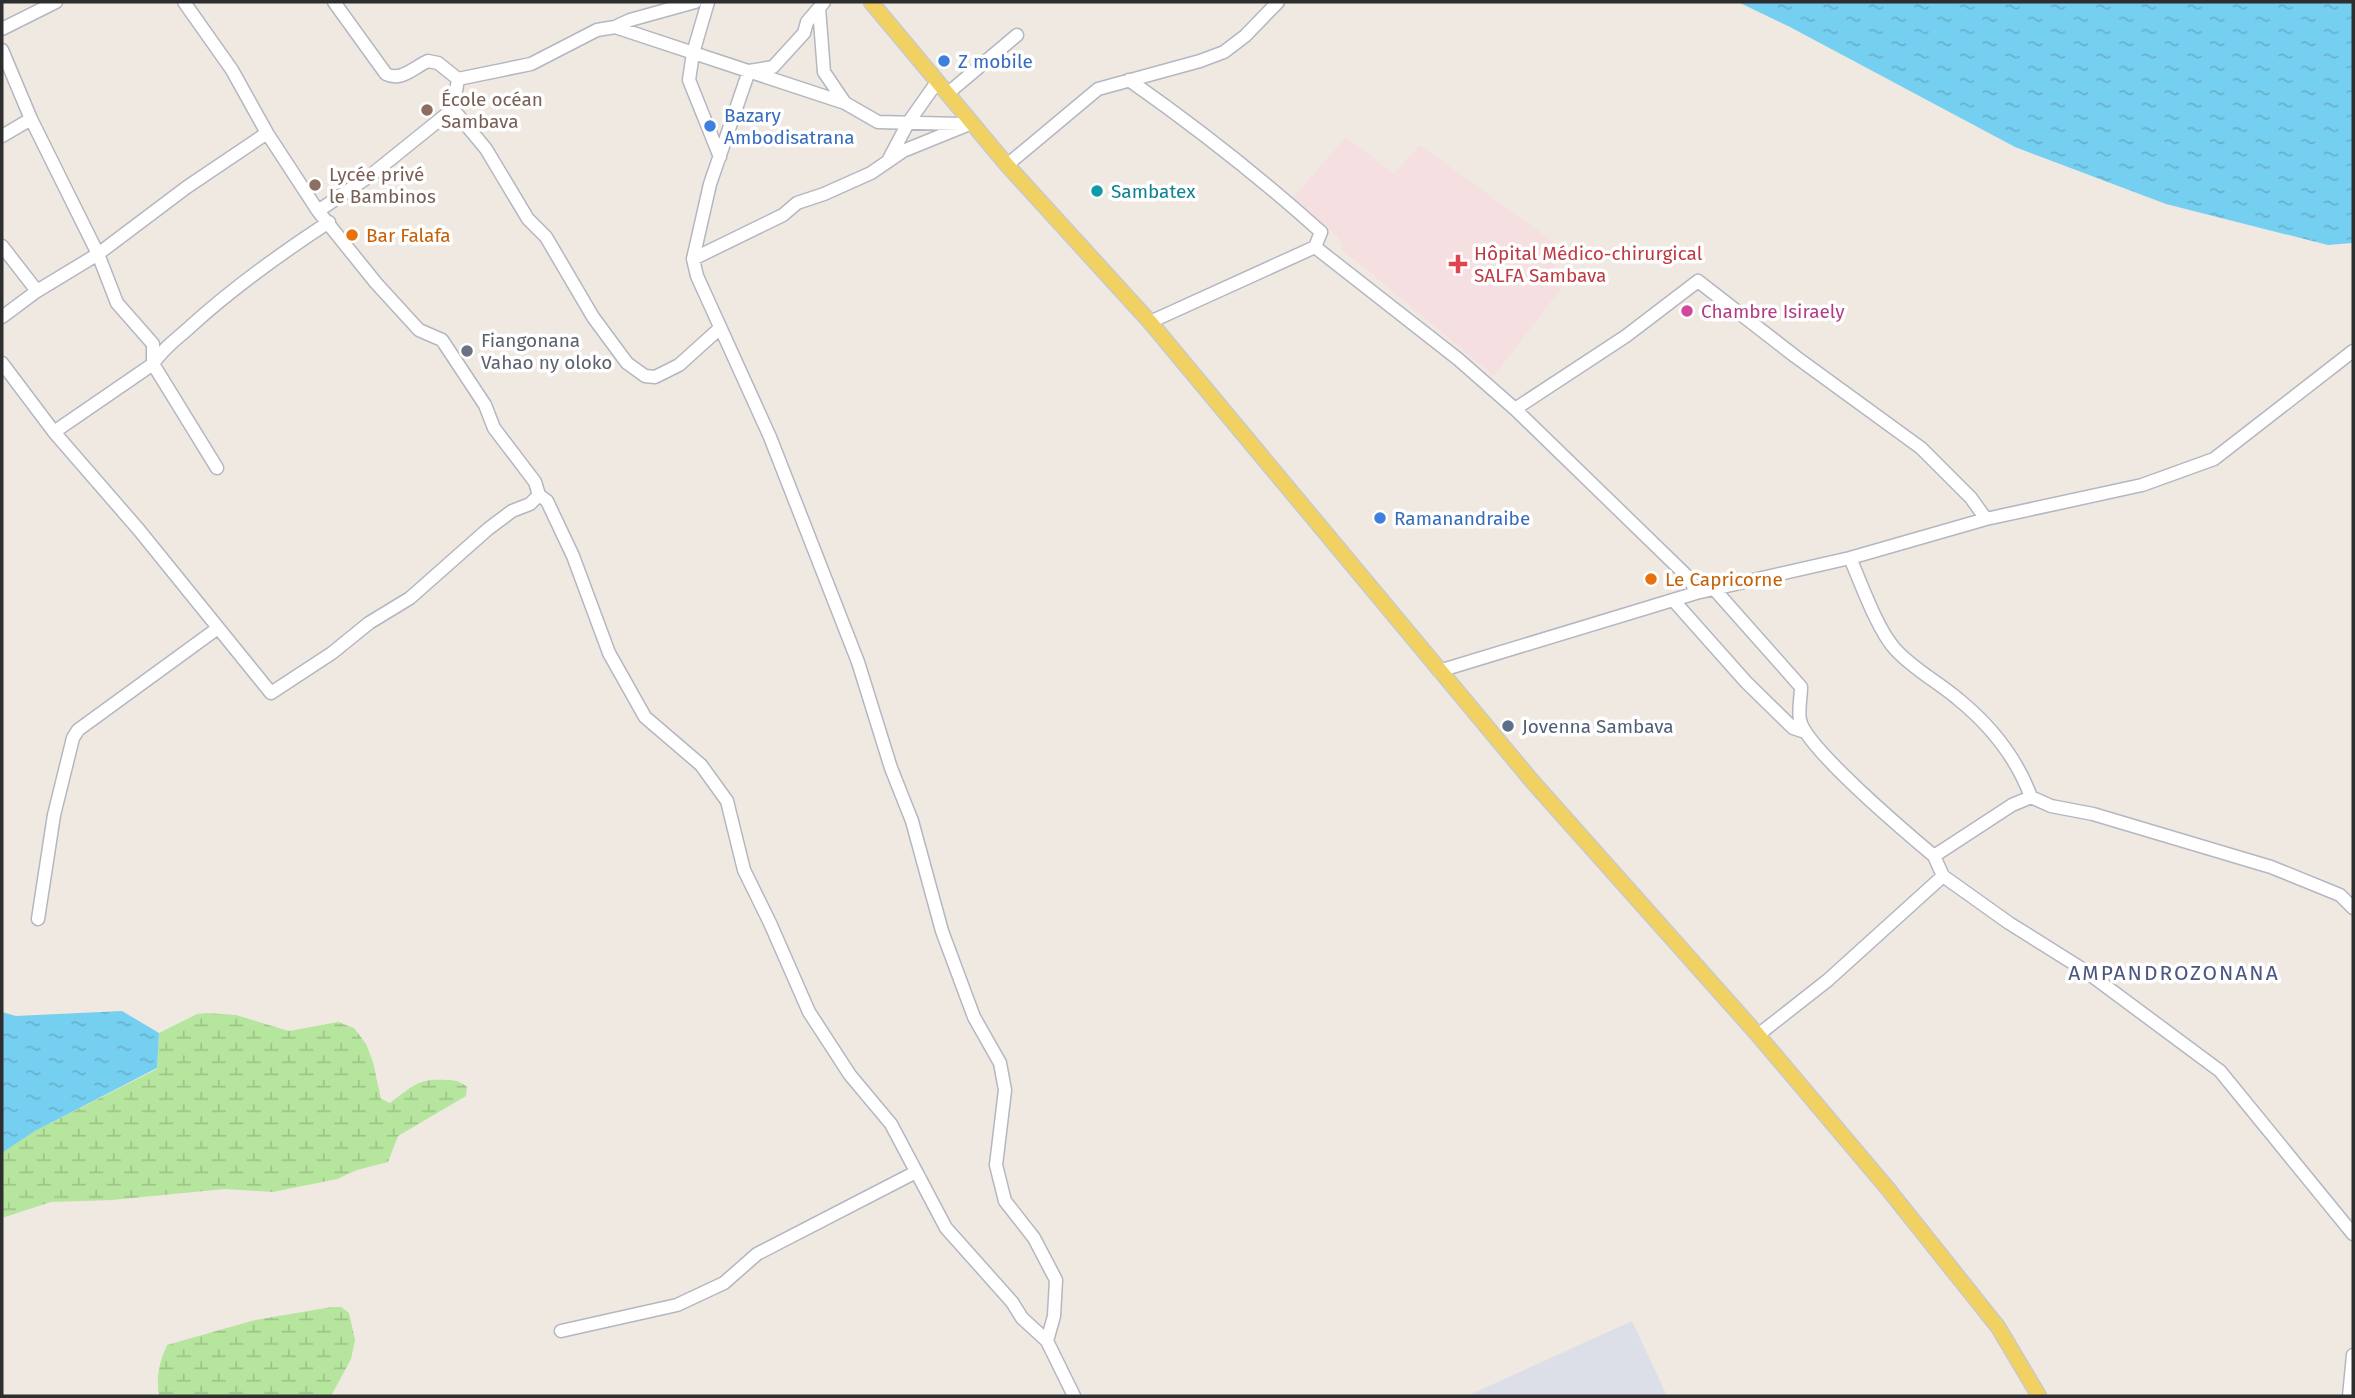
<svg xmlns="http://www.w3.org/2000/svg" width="2355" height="1398" viewBox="0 0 2355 1398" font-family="'Fira Sans',sans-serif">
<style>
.medical{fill:#f5dfe0}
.airport{fill:#dcdee8}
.wetland{fill:url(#wetland-marsh)}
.water{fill:url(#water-ripples)}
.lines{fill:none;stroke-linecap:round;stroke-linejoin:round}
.minor-casing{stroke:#b4b7c1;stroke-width:15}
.major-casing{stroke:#c9c9c9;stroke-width:17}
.minor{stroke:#fff;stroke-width:12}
.major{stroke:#f2d163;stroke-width:14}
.shop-dot{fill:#3f7fe0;stroke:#fff;stroke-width:2.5}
.education-dot{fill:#8d6e63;stroke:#fff;stroke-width:2.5}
.culture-dot{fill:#0f9aa8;stroke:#fff;stroke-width:2.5}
.food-dot{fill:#e8710a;stroke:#fff;stroke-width:2.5}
.health-dot{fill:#e0444e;stroke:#fff;stroke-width:2.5}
.hotel-dot{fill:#d1479c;stroke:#fff;stroke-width:2.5}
.worship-dot{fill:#6b7280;stroke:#fff;stroke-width:2.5}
.service-dot{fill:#5c6f8a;stroke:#fff;stroke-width:2.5}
.labels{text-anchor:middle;stroke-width:7;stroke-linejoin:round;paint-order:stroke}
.shop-label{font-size:19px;fill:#366cbe;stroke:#fff;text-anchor:start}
.education-label{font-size:19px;fill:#785e54;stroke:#fff;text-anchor:start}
.culture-label{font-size:19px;fill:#0d838f;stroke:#fff;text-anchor:start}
.food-label{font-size:19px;fill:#c56008;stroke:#fff;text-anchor:start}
.health-label{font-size:19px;fill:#be3a42;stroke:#fff;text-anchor:start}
.hotel-label{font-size:19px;fill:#b23c85;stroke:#fff;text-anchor:start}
.worship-label{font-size:19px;fill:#5b616d;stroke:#fff;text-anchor:start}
.service-label{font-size:19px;fill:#4e5e75;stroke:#fff;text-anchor:start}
.neighbourhood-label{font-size:21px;letter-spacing:2px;fill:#4d5680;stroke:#fff}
</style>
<defs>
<pattern id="wetland-marsh" width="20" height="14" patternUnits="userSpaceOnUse" patternTransform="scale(1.75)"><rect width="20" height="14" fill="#b6e59e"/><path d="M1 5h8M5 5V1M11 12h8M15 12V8" fill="none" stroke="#9dc588"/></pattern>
<pattern id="water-ripples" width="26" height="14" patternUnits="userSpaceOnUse" patternTransform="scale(1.75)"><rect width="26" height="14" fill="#75cff0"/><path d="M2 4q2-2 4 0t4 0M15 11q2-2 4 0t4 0" fill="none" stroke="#66b2ce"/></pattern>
</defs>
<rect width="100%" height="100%" fill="#efe9e1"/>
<!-- medical -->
<path class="medical" d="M1346,137L1394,174L1420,145L1566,251L1547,277L1562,287L1494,376L1344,251L1338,237L1294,197Z"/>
<!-- airport -->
<path class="airport" d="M1632,1321L1667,1396H1467Z"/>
<!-- wetland -->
<path class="wetland" d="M207,1013L236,1015L289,1031L338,1022L354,1028L366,1044L373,1062L381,1099L390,1103C412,1087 417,1078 446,1080C455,1080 460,1081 467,1087L466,1096L398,1136L388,1162L357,1170L337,1179L273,1192L225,1189L112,1200L51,1202L2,1218V1153L35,1131L157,1069L159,1033L197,1014Z
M332,1307H341L349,1313L355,1340L351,1359L331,1396H159C156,1377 159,1363 167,1345L255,1320Z"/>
<!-- water -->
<path class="water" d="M1738,2H2353V243L2328,245L2166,204L2015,147L1790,27Z
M122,1011L159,1033L157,1068L35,1131L2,1153V1012L16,1016Z"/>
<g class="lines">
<defs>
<path id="minor" d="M184,2L232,70L267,133L318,211L376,283L419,330L442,340L485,405L494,428L535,482L539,495L547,501L573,556L609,653L645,717L701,765L727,801L744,870L770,923L809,1012L850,1075L891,1124L946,1228L1012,1302L1022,1318L1047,1341L1074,1396
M334,2L386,74C401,82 414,67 428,61L438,63L458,79
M708,2L693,53L689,80L720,157
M824,2L807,22L804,33L773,67L749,71L710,184L693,259L697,276L770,437L858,662L891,768L912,821L942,931L974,1017L1000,1063L1005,1090L996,1165L1005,1201L1034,1238L1056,1280L1054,1316L1047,1341
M819,8L824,72L845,103L878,122L961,124
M615,27L845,103
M2,29L56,2
M2,50L31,119
M1129,80C1196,127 1261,178 1321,232L1315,247
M947,94L1017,35
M453,109L486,149L528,219L546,237L593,317L627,363L645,376L655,377L679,365L719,329
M2,136L31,119L98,254L117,303L153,344V364L217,468
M889,159L908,123L937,82
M1007,165L1098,89L1200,61L1224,52L1245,36L1278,2
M318,211L371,175L453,109L458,79L531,64L597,30L615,27L630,20L695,2
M2,246L37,291
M693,259L783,215L797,203L824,194L871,173L903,151L972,123
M2,317L37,291L98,254L187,187L267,133
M1150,322L1315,247L1458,359L1515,409L1690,579L1696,593
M2,363L54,432L139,530L271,693L332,653L369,623L410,598L488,529L512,511L530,504L539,495
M1515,409L1626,336L1698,281L1796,357L1921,448L1971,498L1986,519
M54,432L153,364C163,348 177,339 191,326C234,287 280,254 329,222
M1850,558C1861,583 1877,629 1895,649C1913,669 1938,682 1958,699C1990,725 2017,759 2031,797
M1715,590L1801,687C1801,697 1798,710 1800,720C1805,747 1909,835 1934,856L1943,876L2009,923L2084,970L2220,1071L2353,1234
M1674,601L1746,682L1793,728L1805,732
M1439,671L1696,593L1850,558L1986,519L2142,485L2214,459L2353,351
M1934,856L2012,805L2031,797L2051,806L2093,814L2271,867L2340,895L2353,908
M38,919L54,815L73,738L78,730L218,628
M1758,1035L1828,980L1943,876
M561,1331L677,1305L724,1283L757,1254L916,1172
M2349,1396L2353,1355"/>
<path id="major" d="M871,2L1007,165L1150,322L1532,781L1758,1035L1888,1189L1998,1327L2039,1396"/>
</defs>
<!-- minor casing -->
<use href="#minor" class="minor-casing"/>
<!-- major casing -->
<use href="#major" class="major-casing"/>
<!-- minor -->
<use href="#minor" class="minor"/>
<!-- major -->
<use href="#major" class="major"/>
</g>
<!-- markers -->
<g class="shop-dot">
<circle cx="944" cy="61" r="7"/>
<circle cx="710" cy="126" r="7"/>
<circle cx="1380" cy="518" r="7"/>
</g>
<g class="education-dot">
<circle cx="427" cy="110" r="7"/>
<circle cx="315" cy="185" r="7"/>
</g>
<circle class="culture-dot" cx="1097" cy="191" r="7"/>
<g class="food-dot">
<circle cx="352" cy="235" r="7"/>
<circle cx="1651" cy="579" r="7"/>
</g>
<path class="health-dot" d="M1454.5 253.5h7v7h7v7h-7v7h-7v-7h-7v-7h7z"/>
<circle class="hotel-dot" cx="1687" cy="311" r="7"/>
<circle class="worship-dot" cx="467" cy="351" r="7"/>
<circle class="service-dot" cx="1508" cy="726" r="7"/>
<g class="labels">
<!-- shop labels -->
<g class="shop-label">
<text x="958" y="68">Z mobile</text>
<text x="724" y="122">Bazary<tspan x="724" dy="22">Ambodisatrana</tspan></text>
<text x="1394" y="525">Ramanandraibe</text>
</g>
<!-- education labels -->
<g class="education-label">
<text x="441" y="106">École océan<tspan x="441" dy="22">Sambava</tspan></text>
<text x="329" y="181">Lycée privé<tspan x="329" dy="22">le Bambinos</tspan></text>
</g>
<!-- culture labels -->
<g class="culture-label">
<text x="1111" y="198">Sambatex</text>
</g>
<!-- food labels -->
<g class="food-label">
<text x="366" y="242">Bar Falafa</text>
<text x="1665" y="586">Le Capricorne</text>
</g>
<!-- health labels -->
<g class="health-label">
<text x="1474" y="260">Hôpital Médico-chirurgical<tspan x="1474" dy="22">SALFA Sambava</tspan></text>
</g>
<!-- hotel labels -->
<g class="hotel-label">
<text x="1701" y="318">Chambre Isiraely</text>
</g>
<!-- worship labels -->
<g class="worship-label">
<text x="481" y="347">Fiangonana<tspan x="481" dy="22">Vahao ny oloko</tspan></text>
</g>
<!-- service labels -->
<g class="service-label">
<text x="1522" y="733">Jovenna Sambava</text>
</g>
<!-- neighbourhood labels -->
<g class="neighbourhood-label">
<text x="2174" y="980">AMPANDROZONANA</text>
</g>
</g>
<!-- border -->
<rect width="2355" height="1398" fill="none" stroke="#2e2e2e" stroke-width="7"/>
</svg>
